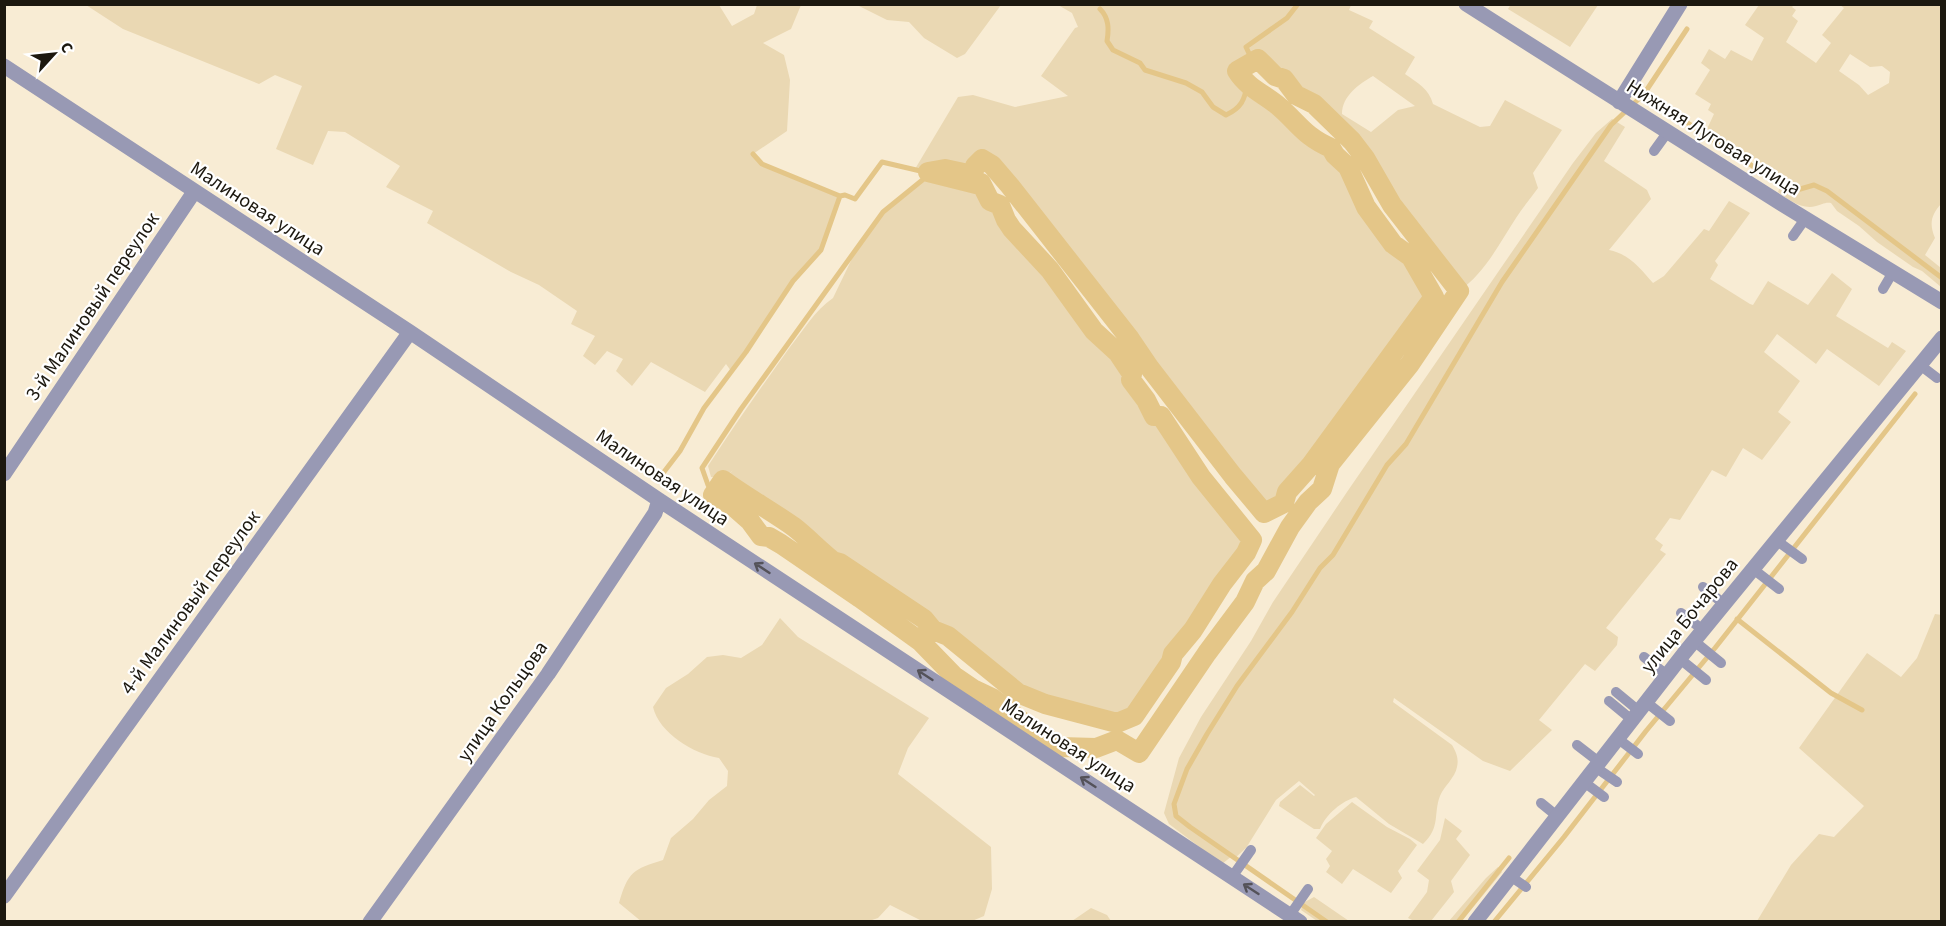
<svg xmlns="http://www.w3.org/2000/svg" width="1946" height="926" viewBox="0 0 1946 926" font-family="'Source Sans 3',sans-serif">
<style>
.green{fill:#ead8b3;fill-rule:evenodd}
.lines{fill:none;stroke-linecap:round;stroke-linejoin:round}
.stream{stroke:#e4c688;stroke-width:5}
.canal{stroke:#e4c688;stroke-width:20}
.lane{stroke:#9899b4;stroke-width:10}
.street{stroke:#9899b4;stroke-width:15}
.oneway{stroke:#545259}
.labels{text-anchor:middle;stroke-width:4.5;stroke-linejoin:round;paint-order:stroke}
.street-label{font-size:20px;fill:#1c180f;stroke:#fff}
</style>
<rect width="100%" height="100%" fill="#f8ecd4"/>
<!-- green -->
<path class="green" d="M1511,4L1532,6L1533,4L1598,5L1570,47L1508,9Z
M719,5L732,26L754,14L757,5H801L791,29L763,43L784,55L790,80L787,131L753,154L762,164L840,196L821,250L793,281L731,371L726,364L705,392L651,362L632,386L616,371L623,359L607,351L595,365L583,356L595,336L571,324L577,311L539,285L511,272L427,223L433,211L386,187L400,166L345,132L328,131L313,165L276,149L302,86L275,75L259,84L123,29L86,5Z
M851,5H1001L965,54L957,58L924,38L909,22L887,20L859,6Z
M1058,5H1351L1349,10L1373,21L1369,28L1415,57L1405,74C1418,83 1429,89 1433,104L1480,127L1490,126L1505,100L1562,130L1533,173L1538,188C1531,198 1523,207 1516,218C1499,244 1485,273 1459,291L1392,205L1365,158L1352,141L1314,104L1296,95L1284,79L1275,76L1258,59L1237,71C1246,87 1262,93 1276,104C1298,122 1303,136 1331,148L1335,155L1348,167L1366,207L1393,244L1411,257L1434,297L1311,465L1287,492L1284,503L1264,513L1232,476L1149,367L1130,339L1010,186L992,165L982,159L975,166L973,175L945,169L928,172L915,169L958,97L973,95L1015,107L1068,96L1041,76L1075,28L1078,27L1072,13ZM1373,76L1415,106L1398,110L1371,132L1342,114C1342,96 1359,84 1373,76Z
M1759,5H1794L1792,7L1796,10L1792,16L1798,21L1786,42L1816,63L1831,43L1822,35L1844,8L1840,5H1941V204C1931,215 1929,224 1935,238L1925,255L1941,268V287L1922,271L1913,267L1877,242L1859,226L1837,211L1831,203C1824,202 1822,205 1816,206C1802,210 1789,200 1778,192L1781,185L1774,174L1776,172L1707,129L1714,114L1708,110L1711,104L1695,94L1710,70L1701,63L1709,49L1725,59L1731,50L1752,61L1764,38L1745,25ZM1850,54L1870,67L1882,66L1890,72L1889,83L1868,95L1859,85L1839,71Z
M1612,119L1625,127L1604,161L1647,190L1651,199L1609,250C1629,254 1640,268 1653,283L1664,276L1704,229L1709,231L1729,201L1750,213L1715,261L1718,265L1710,279L1750,304L1753,305L1768,281L1808,305L1832,273L1852,289L1836,316L1888,348L1892,342L1906,351L1879,386L1827,349L1816,364L1777,334L1764,352L1800,381L1778,412L1791,422L1762,460L1743,448L1726,477L1712,470L1680,520L1670,518L1655,539L1663,545L1660,550L1666,554L1606,628L1618,637L1617,645L1595,671L1585,664L1539,720L1552,730L1510,771L1483,761L1394,698L1393,702L1452,745C1456,752 1459,758 1457,767C1455,778 1444,786 1440,796C1433,814 1441,827 1423,844L1389,824L1356,797C1342,801 1326,814 1320,829H1314L1279,806L1280,802L1300,785L1314,796L1315,795L1299,781L1276,800L1246,848L1235,858L1232,856L1222,864L1169,824L1164,813L1179,758L1201,717L1251,641L1273,602L1347,492L1573,163L1596,133Z
M933,174L976,184L981,183L990,201L1000,205L1006,220L1012,229L1050,270L1094,331L1118,353L1132,374L1131,380L1146,400L1154,415L1161,416L1201,477L1252,540L1246,553L1222,584L1193,630L1173,654L1171,662L1134,716L1117,723L1045,704L1018,693L948,636L933,630L924,619L840,563L833,561L797,529L723,480L733,470L724,478L711,477L708,466C734,426 762,386 790,347C803,331 815,310 833,298L860,242L883,212Z
M1935,614L1942,615L1941,921H1757L1791,865L1819,834L1834,837L1864,806L1799,748L1867,653L1901,677L1917,658Z
M780,618L798,637L929,718L908,748L898,774L991,847L992,889L984,916L972,921H922L890,905L878,918L869,921L642,922L619,903C628,872 633,869 663,860L671,838L693,819L709,800L727,786L728,771L719,758C694,754 659,733 653,707L666,688L688,674L707,657L723,655L741,658L762,645Z
M1352,802L1387,827L1410,839L1417,845L1398,871L1402,878L1391,893L1353,869L1342,884L1326,872L1330,866L1326,859L1332,851L1316,838L1326,824Z
M1445,818L1462,831L1456,839L1470,855L1451,881L1454,892L1431,921H1414L1408,918L1427,892L1429,880L1417,871L1440,840Z
M1498,867L1502,872L1462,921H1449L1486,878Z
M1314,897L1349,921H1317L1301,910L1303,903Z
M1091,908L1107,915L1111,921H1072Z"/>
<g class="lines">
<!-- stream -->
<path class="stream" d="M1100,9C1109,18 1109,29 1107,41L1113,50L1140,63L1145,70L1186,83L1202,92L1213,107L1226,115C1241,108 1245,100 1247,84
M1253,62L1246,47L1287,18L1298,4
M1644,94L1687,29
M840,196L845,195L855,199L882,162L976,184L981,183
M657,481L680,451L704,408L746,352L793,281L821,250L840,196L762,164L753,154
M722,495L708,485L702,468L741,409L883,212L931,173
M1737,619L1831,693L1862,710
M1327,922L1190,827L1176,816L1174,804L1187,769L1207,734L1237,686L1292,612L1320,568L1333,555L1387,465L1406,444L1502,282L1611,125L1644,94L1781,185L1797,190L1814,185L1827,191L1942,278
M1458,922L1509,858
M1494,922L1564,837L1646,731L1715,648L1915,394"/>
<!-- canal -->
<path class="canal" d="M1258,59L1275,76L1284,79L1296,95L1314,104L1352,141L1365,158L1392,205L1459,291L1410,364L1330,464L1322,489L1308,502L1290,527L1266,571L1255,581L1245,602L1207,653L1139,753L1117,740L1096,748L1060,747L1033,730L992,698L973,689L954,676L921,642L860,598L781,544L769,537L761,536L750,521L733,506L713,495L723,480C746,497 770,510 794,527C807,537 819,550 833,561L840,563L924,619L933,630L948,636L1018,693L1045,704L1117,723L1134,716L1171,662L1173,654L1193,630L1222,584L1246,553L1252,540L1201,477L1161,416H1154L1146,400L1131,380L1132,374L1118,353L1094,331L1050,270L1012,229L1006,220L1000,205L990,201L981,183L976,184L928,172L945,169L973,175L975,166L982,159L992,165L1010,186L1130,339L1149,367L1233,476L1264,513L1284,503L1287,492L1311,465L1434,297L1411,257L1393,244L1366,207L1348,167L1335,155L1331,148C1303,136 1298,122 1276,104C1262,93 1247,87 1237,71Z"/>
<!-- lane -->
<path class="lane" d="M1654,151L1667,133
M1793,236L1805,219
M1883,289L1893,272
M1920,365L1937,378
M1776,540L1802,559
M1753,569L1779,589
M1703,587L1724,604
M1681,613L1703,630
M1694,641L1721,663
M1644,657L1667,675
M1680,659L1706,680
M1616,692L1639,711
M1609,701L1632,720
M1646,702L1670,721
M1617,738L1638,754
M1577,745L1599,762
M1595,767L1617,782
M1584,782L1604,797
M1541,803L1557,816
M1510,876L1526,887
M1232,877L1251,850
M1290,915L1308,889"/>
<!-- street -->
<path class="street" d="M1466,4L1780,203L1942,302
M4,66L410,332L659,500L1300,922
M1619,102L1680,4
M4,474L194,192
M4,896L410,332
M370,922L548,674L655,513L659,500
M1475,922L1685,652L1942,338"/>
</g>
<!-- one-way arrows -->
<defs><path id="oneway-shaft" d="M-6 0H5M1.5-3L5.5 0L1.5 3" fill="none" stroke-width="1.6" stroke-linecap="round" stroke-linejoin="round" transform="scale(1.5)"/></defs>
<g class="oneway">
<use href="#oneway-shaft" transform="translate(762 568) rotate(-147)"/>
<use href="#oneway-shaft" transform="translate(925 675) rotate(-147)"/>
<use href="#oneway-shaft" transform="translate(1088 782) rotate(-147)"/>
<use href="#oneway-shaft" transform="translate(1251 889) rotate(-147)"/>
</g>
<g class="labels">
<!-- street labels -->
<g class="street-label">
<text transform="translate(1714 137) rotate(32)" y="7">Нижняя Луговая улица</text>
<text transform="translate(258 208) rotate(33)" y="7">Малиновая улица</text>
<text transform="translate(92 306) rotate(-56)" y="7">3-й Малиновый переулок</text>
<text transform="translate(663 477) rotate(34)" y="7">Малиновая улица</text>
<text transform="translate(190 602) rotate(-54)" y="7">4-й Малиновый переулок</text>
<text transform="translate(1689 615) rotate(-51)" y="7">улица Бочарова</text>
<text transform="translate(502 701) rotate(-55)" y="7">улица Кольцова</text>
<text transform="translate(1069 745) rotate(33)" y="7">Малиновая улица</text>
</g>
</g>
<!-- border -->
<rect width="1946" height="926" fill="none" stroke="#1c180f" stroke-width="12"/>
<!-- north arrow -->
<g transform="translate(54 54) rotate(63)" stroke="#ffffff" stroke-width="4.5" paint-order="stroke">
<path d="M0-4.5L10 22L0 15L-10 22Z" fill="#1c180f"/>
<text y="-9" font-size="16" font-weight="bold" text-anchor="middle" fill="#1c180f">С</text>
</g>
</svg>
